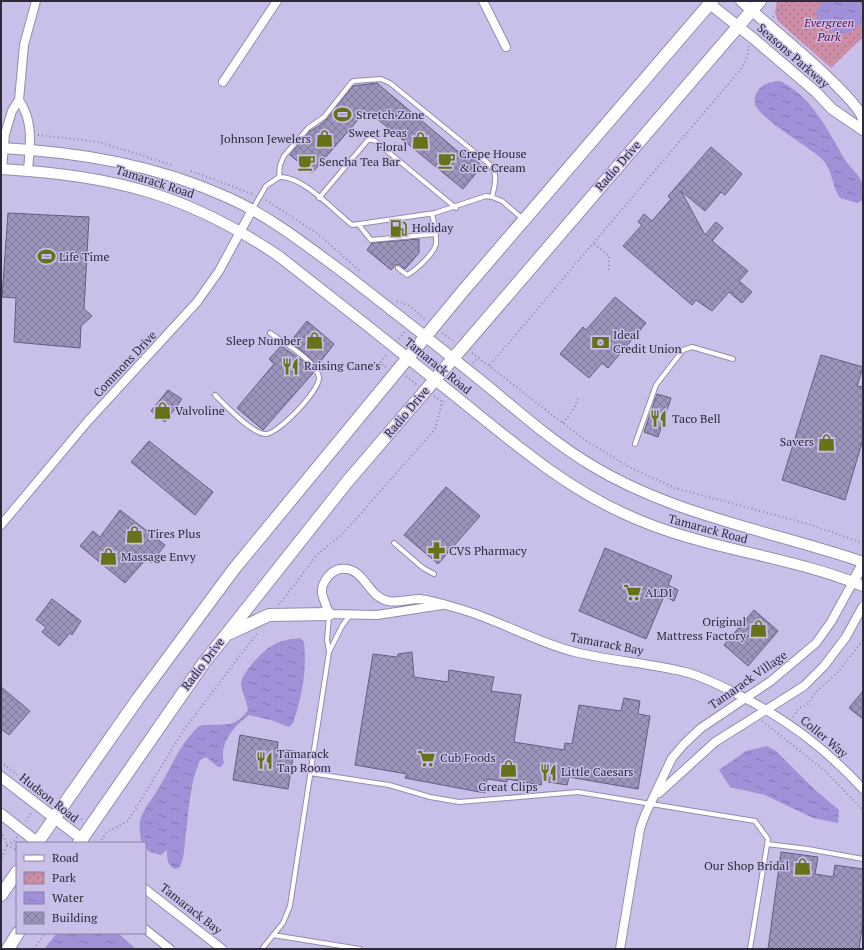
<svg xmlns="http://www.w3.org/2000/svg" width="864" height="950" viewBox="0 0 864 950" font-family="'PT Serif',serif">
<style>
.park{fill:url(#park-dots)}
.water{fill:url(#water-ripples)}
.building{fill:url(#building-cross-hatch);stroke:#655d81}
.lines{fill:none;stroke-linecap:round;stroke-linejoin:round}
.service-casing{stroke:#938bb1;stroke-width:6}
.minor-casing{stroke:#938bb1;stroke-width:10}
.tertiary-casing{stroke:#938bb1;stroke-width:12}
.secondary-casing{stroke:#938bb1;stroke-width:14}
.path{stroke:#8e87a6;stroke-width:2;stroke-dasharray:1 3;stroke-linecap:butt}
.service{stroke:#fff;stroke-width:4}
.minor{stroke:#fff;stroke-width:8}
.tertiary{stroke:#fff;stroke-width:10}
.secondary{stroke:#fff;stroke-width:12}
.labels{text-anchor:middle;stroke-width:3;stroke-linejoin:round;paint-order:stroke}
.park-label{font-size:12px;font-style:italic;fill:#69083d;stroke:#c9c0e9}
.street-label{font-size:12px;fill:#2d2939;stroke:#c9c0e9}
.poi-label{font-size:12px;fill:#2d2939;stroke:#c9c0e9;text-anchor:start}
</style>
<defs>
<pattern id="park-dots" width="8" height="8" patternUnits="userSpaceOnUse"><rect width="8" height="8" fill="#ce8da6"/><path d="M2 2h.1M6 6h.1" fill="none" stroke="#a87388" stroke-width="1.8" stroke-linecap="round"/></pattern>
<pattern id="water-ripples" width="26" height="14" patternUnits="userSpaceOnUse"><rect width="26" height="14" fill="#a18fd7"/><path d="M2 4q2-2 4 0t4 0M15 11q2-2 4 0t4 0" fill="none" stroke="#8475af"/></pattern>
<pattern id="building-cross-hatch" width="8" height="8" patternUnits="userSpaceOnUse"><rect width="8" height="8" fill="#9c94bb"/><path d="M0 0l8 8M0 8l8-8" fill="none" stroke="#807999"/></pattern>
</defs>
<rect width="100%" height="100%" fill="#c9c0e9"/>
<!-- park -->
<path class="park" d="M777,1H863V37L831,68L778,21L775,12Z"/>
<!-- water -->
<path class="water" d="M823,1H863V22C858,27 852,33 845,34C836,35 818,23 816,15C815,10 820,5 823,1Z
M780,81C813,97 829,133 847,163C852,169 861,177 863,185C864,190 863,196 863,200L857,203L840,198C831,185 833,169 821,158C808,146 760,119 755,104C754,100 755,95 757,92C762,83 771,82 780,81Z
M300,638L304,642C307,670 302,697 293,723L289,727L271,720L249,715C234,726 219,743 224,763L221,767H218L206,757L200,760C190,783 189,809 186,833C184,845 185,856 180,867L175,869C167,865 167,859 167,850L161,855C153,853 145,852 145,843H142C140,836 139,829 140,821C143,810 149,803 155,794C171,770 177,747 199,726C219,722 234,731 248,710C247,702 241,689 241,683C243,671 264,649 275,644C283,640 292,639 300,638Z
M767,746L776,751L814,789L839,810L838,823L813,818L765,795L730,787L719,770L746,751Z
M57,933H118L136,949H44Z"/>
<!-- building -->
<path class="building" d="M377,83L461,154L464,150L482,166L463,189L370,113L363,114L312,173L290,155L310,131L319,126L327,119L353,86Z
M711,147L742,174L725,195L721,192L705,211L681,191L705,235L716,222L723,228L712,241L748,271L739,281L752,292L742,303L729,292L712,311L696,300L692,305L623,246L642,225L638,222L644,214L652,221L671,199L668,196Z
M8,213L89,217L84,309L92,316L81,326L80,348L14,342L16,298L2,297Z
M419,239V253L405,269L396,264L391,270L367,250L372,243Z
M615,297L646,323L608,368L602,363L589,378L560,354L583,327L586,330Z
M307,321L334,344L317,366L308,356L290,342Z
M281,346L303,361L313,373L263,430L237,408L274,364L269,359Z
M821,355L863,367L857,386L863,387V439L845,500L782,480Z
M168,390L182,399L165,422L151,411Z
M657,394L671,398L658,437L644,432Z
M149,441L213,492L195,515L131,462Z
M446,487L480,516L438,564L404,535Z
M120,510L165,545L151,563L146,559L125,583L80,546L93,531L100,537Z
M605,548L672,576L668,585L678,590L674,601L664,596L646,639L579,611Z
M52,599L81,621L72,635L70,633L59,646L42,632L46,627L36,620Z
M754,610L778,631L748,666L724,645Z
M412,652L414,677L448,682L449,670L494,677L491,691L521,695L514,742L564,750L565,743L572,744L579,705L621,711L624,698L640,701L638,714L650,716L638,789L569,777L567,785L542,781L541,785L507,779V782L487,779L485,793L405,778L407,774L355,765L373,654L397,657L398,654Z
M1,687L30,711L9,735L1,729Z
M863,691V719L849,708Z
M240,735L278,742L277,749L294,751L288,789L233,780Z
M781,852L818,857L815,874L833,877L835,865L863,869V920L859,949H768Z"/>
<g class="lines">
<defs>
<path id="service" d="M279,177C302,175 334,211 352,225L435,213L486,196L492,197
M319,198L367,141L371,139L375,141L456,208
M252,210L266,186L279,177L280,165L284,156L308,128L324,117L351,83L354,81L381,79L390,83L488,163C499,173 495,184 492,197L502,201L523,219
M358,224L371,240L435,234
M398,268L407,275C415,271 436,252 436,243C437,234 434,223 432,214
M215,395C225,405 251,433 265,434C276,436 321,390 319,377C316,361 283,342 270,333
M635,444L656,385L683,350L692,347L733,359
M394,543L423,568L434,574
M329,616L327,640L329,651
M310,773L389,785L430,797L459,802L578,792L755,821L768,839L750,949
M767,844L808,849L863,859
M273,935L360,949
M262,949L283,923L290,906L329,652L342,626L350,615"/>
<path id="minor" d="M483,1L506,47
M223,82L277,1
M19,100C34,122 30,145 28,170
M2,169L5,134L12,111L19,100L24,45L36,1
M1,525L88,421L197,302L219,271L252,210
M442,605L377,615L329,614C327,607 323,599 322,593C321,583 330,571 340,569C365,566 366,596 388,601C399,603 409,599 420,599C430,600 450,606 460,609C499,620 535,642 575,652C611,661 649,663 685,672C705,677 723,687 741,696C789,721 826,749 863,789
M659,793L715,742L804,686L824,666L846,637L863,606
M145,889L222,949
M145,929L170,949
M620,949L640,829L645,815L672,758L684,744L701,728L771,681L816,643L831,622L853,582"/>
<path id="tertiary" d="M741,1C764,22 857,96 863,119
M710,4L754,39L816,92L832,109L863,130
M1,148C80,152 156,165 229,198C271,217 307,246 344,273C389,308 434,343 479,379C516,409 551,441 591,465C675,516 772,531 863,562
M1,169C111,175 188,194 280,257C339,303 397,349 454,395C509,439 561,485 625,514C702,550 785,554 863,586
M853,582L863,564
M1,777L82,839
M1,814L38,843"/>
<path id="secondary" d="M228,634L269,615L329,614
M37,843L137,700L234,569L463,291L712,1
M79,843L203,664L347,482L760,1
M1,895L17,872
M8,949L18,933"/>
</defs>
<!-- service casing -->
<use href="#service" class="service-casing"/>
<!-- minor casing -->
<use href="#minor" class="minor-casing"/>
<!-- tertiary casing -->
<use href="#tertiary" class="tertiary-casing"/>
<!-- secondary casing -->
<use href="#secondary" class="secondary-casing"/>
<!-- path -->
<path class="path" d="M773,17L789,1
M38,135L99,142L172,165
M191,171L255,195
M266,200L318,234L361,272
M594,244L609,256V272
M397,301L410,306L426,320
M442,333L455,342
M399,339L405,332
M472,353L585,440L629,467L675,488L808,524L863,543
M473,363L479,357
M490,365L741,69L746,60L749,46
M386,367L380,363L387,354
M406,376L417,385
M454,384L461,377
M434,396L441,401
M563,423L575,407L578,398
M279,605L317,555L340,536L356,519L435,429L443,399
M793,717L799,708L807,705L816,692L838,672L863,640
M762,721L824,770L863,810
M1,762L17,775
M71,813L83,820
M26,821L32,811
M1,831L7,845L1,860
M99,843L107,832L128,821L183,731L258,632
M7,845L13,842L17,837
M7,845L17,850
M34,949L45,933"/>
<!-- service -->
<use href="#service" class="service"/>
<!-- minor -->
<use href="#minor" class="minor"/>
<!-- tertiary -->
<use href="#tertiary" class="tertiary"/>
<!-- secondary -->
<use href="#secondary" class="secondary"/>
</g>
<!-- icons -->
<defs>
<symbol id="stadium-bare" viewBox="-9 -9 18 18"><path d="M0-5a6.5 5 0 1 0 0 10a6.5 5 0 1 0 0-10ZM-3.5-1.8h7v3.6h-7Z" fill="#697119" stroke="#c9c0e9" stroke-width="2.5" paint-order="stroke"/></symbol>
<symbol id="shop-bare" viewBox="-9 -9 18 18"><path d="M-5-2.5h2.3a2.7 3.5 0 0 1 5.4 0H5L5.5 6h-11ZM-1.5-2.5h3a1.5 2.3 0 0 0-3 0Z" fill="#697119" stroke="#c9c0e9" stroke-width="2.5" paint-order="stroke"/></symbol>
<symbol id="cafe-bare" viewBox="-9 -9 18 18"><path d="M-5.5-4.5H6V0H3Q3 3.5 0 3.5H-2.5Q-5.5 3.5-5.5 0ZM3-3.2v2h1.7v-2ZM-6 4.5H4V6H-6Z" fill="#697119" stroke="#c9c0e9" stroke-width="2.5" paint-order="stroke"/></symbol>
<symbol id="fuel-bare" viewBox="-9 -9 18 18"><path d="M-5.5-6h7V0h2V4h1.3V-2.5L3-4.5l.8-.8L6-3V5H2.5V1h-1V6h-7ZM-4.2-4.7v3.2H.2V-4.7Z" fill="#697119" stroke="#c9c0e9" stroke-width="2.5" paint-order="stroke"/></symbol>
<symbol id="bank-bare" viewBox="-9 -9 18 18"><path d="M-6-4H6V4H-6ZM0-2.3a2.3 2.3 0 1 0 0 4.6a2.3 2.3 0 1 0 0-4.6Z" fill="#697119" stroke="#c9c0e9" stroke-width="2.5" paint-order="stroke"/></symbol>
<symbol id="restaurant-bare" viewBox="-9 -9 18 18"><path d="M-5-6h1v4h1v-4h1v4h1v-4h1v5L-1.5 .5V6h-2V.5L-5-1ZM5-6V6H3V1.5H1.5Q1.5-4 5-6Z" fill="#697119" stroke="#c9c0e9" stroke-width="2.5" paint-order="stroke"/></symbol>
<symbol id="pharmacy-bare" viewBox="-9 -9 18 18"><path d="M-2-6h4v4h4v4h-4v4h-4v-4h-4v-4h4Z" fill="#697119" stroke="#c9c0e9" stroke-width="2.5" paint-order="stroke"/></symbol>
<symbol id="supermarket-bare" viewBox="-9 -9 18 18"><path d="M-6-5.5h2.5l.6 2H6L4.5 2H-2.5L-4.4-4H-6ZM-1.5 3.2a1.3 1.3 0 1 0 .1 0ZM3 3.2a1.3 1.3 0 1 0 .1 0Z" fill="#697119" stroke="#c9c0e9" stroke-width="2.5" paint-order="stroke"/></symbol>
</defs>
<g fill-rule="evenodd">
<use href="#stadium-bare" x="330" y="102" width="25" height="25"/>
<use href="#shop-bare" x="312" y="126" width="25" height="25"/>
<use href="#shop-bare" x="408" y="128" width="25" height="25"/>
<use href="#cafe-bare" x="434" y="148" width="25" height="25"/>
<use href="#cafe-bare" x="294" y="150" width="25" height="25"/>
<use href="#fuel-bare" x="386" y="216" width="25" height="25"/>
<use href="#stadium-bare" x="34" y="244" width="25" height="25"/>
<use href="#shop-bare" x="302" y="328" width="25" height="25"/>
<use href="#bank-bare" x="588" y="330" width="25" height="25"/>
<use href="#restaurant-bare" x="278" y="354" width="25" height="25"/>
<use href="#shop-bare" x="150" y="398" width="25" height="25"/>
<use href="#restaurant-bare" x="646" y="406" width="25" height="25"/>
<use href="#shop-bare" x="814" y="430" width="25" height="25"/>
<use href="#shop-bare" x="122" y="522" width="25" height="25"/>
<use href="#pharmacy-bare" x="424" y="538" width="25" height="25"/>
<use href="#shop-bare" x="96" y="544" width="25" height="25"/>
<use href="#supermarket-bare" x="620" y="580" width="25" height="25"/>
<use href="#shop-bare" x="746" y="616" width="25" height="25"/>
<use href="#supermarket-bare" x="414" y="746" width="25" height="25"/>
<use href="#restaurant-bare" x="252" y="748" width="25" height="25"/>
<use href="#shop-bare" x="496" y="756" width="25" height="25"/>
<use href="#restaurant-bare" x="536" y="760" width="25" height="25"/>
<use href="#shop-bare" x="790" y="854" width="25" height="25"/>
</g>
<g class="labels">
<!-- park labels -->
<g class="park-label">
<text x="829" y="27">Evergreen<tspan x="829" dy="14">Park</tspan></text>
</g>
<!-- street labels -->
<g class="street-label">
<text transform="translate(793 56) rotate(41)" y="4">Seasons Parkway</text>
<text transform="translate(618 166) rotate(-49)" y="4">Radio Drive</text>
<text transform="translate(155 182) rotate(18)" y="4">Tamarack Road</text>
<text transform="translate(125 364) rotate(-47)" y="4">Commons Drive</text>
<text transform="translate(438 366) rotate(39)" y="4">Tamarack Road</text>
<text transform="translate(407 412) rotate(-50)" y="4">Radio Drive</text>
<text transform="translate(708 529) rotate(15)" y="4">Tamarack Road</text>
<text transform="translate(607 644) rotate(11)" y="4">Tamarack Bay</text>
<text transform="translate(203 664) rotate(-53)" y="4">Radio Drive</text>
<text transform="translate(748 680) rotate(-35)" y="4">Tamarack Village</text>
<text transform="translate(824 737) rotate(40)" y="4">Coller Way</text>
<text transform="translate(49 798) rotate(38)" y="4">Hudson Road</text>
<text transform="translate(191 909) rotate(38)" y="4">Tamarack Bay</text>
</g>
<!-- poi labels -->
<g class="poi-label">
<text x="356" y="119">Stretch Zone</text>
<text x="407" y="137" text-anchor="end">Sweet Peas<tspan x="407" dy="14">Floral</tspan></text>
<text x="311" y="143" text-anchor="end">Johnson Jewelers</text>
<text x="459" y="158">Crepe House<tspan x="459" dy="14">&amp; Ice Cream</tspan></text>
<text x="319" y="166">Sencha Tea Bar</text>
<text x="412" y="232">Holiday</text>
<text x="59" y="261">Life Time</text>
<text x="613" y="339">Ideal<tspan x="613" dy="14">Credit Union</tspan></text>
<text x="301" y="345" text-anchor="end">Sleep Number</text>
<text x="304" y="370">Raising Cane's</text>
<text x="175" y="415">Valvoline</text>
<text x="672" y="423">Taco Bell</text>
<text x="814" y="446" text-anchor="end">Savers</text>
<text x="148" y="538">Tires Plus</text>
<text x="449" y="555">CVS Pharmacy</text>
<text x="121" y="561">Massage Envy</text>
<text x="645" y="597">ALDI</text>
<text x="746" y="626" text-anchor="end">Original<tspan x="746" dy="14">Mattress Factory</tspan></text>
<text x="277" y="758">Tamarack<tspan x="277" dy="14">Tap Room</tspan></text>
<text x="440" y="762">Cub Foods</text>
<text x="561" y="776">Little Caesars</text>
<text x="508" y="791" text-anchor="middle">Great Clips</text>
<text x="789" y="870" text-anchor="end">Our Shop Bridal</text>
</g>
</g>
<!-- border -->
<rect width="864" height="950" fill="none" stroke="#2d2939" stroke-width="4"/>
<!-- legend -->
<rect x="16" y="842" width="130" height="92" fill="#c9c0e9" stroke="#8b84a3"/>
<rect x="24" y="855" width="20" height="6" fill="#ffffff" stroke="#8b84a3"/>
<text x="52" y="862" font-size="12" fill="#2d2939">Road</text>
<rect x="24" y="872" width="20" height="12" fill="url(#park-dots)" stroke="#8b84a3"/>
<text x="52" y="882" font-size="12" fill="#2d2939">Park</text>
<rect x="24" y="892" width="20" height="12" fill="url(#water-ripples)" stroke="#8b84a3"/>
<text x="52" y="902" font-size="12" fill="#2d2939">Water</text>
<rect x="24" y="912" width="20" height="12" fill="url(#building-cross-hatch)" stroke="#8b84a3"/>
<text x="52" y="922" font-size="12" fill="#2d2939">Building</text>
</svg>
